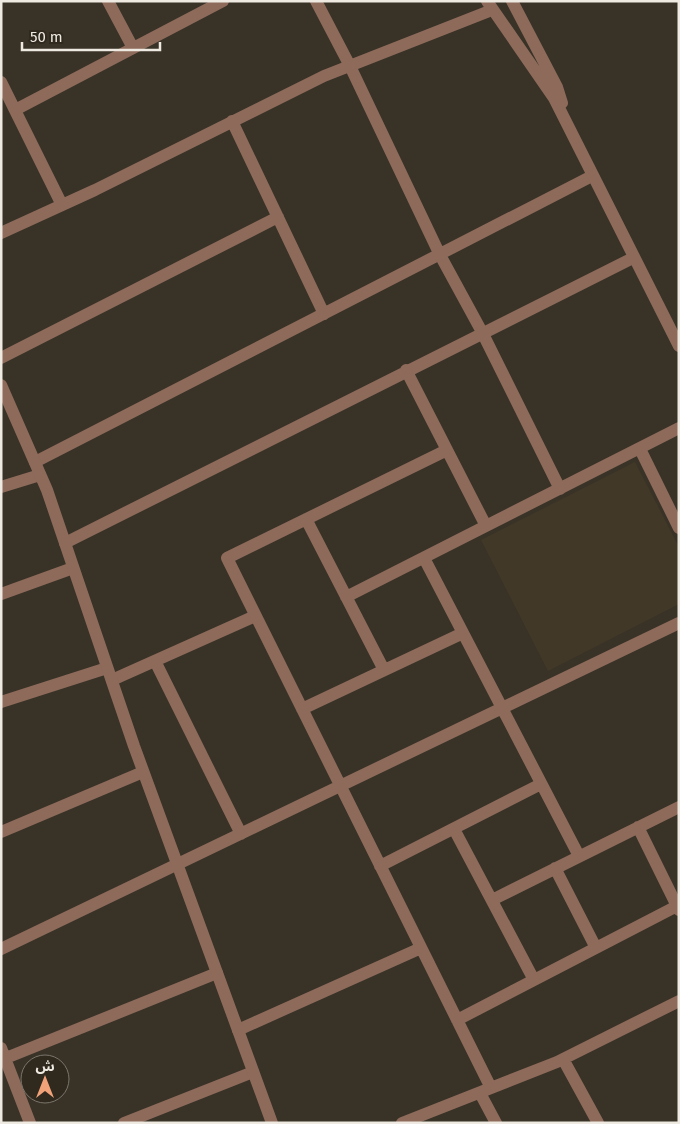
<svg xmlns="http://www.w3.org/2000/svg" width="680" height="1124" viewBox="0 0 680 1124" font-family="'Fira Sans','Noto Sans Arabic',sans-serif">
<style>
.built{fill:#423827}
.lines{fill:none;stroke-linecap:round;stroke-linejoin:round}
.minor{stroke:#8d6a5a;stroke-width:12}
.tertiary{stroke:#8d6a5a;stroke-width:12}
</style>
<rect width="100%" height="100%" fill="#393227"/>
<!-- built -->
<path class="built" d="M635,462L679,547V604L548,671L481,540Z"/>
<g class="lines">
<!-- minor -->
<path class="minor" d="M108,1L133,48
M316,1L350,66L440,255L482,332L560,489
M1,82L62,205
M15,110L223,1
M232,121L324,314
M1,233L95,190L324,76L492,10
M1,358L278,217
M406,370L486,526
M640,449L679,528
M447,450L227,558L491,1088
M35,462L592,176
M1,487L40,475
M306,519L384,670
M65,543L633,258
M424,558L579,856
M1,594L73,568
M346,597L679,428
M155,661L241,834
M112,680L255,616
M1,702L107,668
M302,709L463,633
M638,827L679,910
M454,829L534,980
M1,832L143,772
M380,866L541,784
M555,868L596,948
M492,900L679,807
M1,949L679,623
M457,1020L677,906
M238,1030L421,948
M1,1048L30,1123
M563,1059L598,1123
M1,1060L217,973
M480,1093L496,1123
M124,1123L253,1072
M402,1123L557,1062L679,1001"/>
<!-- tertiary -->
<path class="tertiary" d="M487,1L554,98L679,346
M512,1L557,87L562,103
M1,385L47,490L134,746L272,1123"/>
</g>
<!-- border -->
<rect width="680" height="1124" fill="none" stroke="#eeeae2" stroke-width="5"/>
<!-- north arrow -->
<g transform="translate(45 1079)"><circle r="24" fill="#2f291e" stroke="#7b766c"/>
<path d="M0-4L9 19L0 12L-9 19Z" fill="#f0a278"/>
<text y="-8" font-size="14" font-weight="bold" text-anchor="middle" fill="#eeeae2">ش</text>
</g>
<!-- scale -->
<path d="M22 42v8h138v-8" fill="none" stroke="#eeeae2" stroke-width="2.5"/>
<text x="30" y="42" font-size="15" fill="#eeeae2" stroke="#2f291e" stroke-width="4" paint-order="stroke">50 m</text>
</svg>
